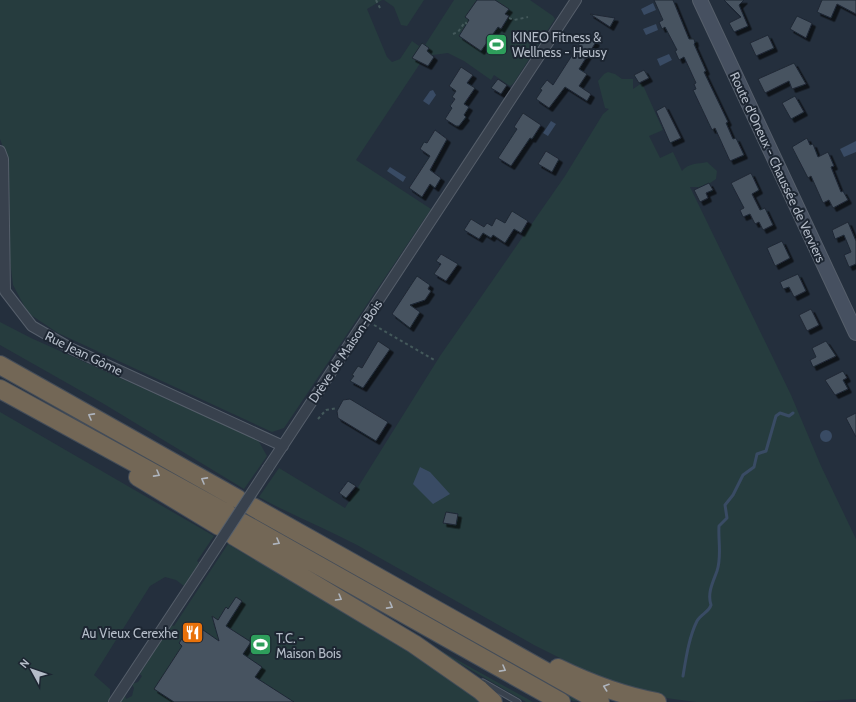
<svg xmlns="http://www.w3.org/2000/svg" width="856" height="702" viewBox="0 0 856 702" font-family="Cabin,sans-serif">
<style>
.green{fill:#263c3e}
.water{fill:#394b64}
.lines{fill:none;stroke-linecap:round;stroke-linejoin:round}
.stream{stroke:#394b64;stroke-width:3}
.building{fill:#465261;stroke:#1f2834;filter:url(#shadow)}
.service-casing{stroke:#565f6b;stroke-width:7}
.minor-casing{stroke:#565f6b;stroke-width:12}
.secondary-casing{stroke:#565f6b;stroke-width:16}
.motorway-casing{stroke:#434c58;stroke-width:20}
.path{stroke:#44595b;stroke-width:2;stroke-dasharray:3 3;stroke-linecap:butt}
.service{stroke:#38414d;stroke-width:5}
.minor{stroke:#38414d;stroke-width:10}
.secondary{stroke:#465060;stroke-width:14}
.motorway{stroke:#736756;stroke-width:18}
.minor-bridge-casing{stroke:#565f6b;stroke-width:12;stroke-linecap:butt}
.minor-bridge{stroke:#38414d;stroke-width:10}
.oneway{stroke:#aeb4bd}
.labels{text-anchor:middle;stroke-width:4;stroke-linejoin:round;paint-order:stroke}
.poi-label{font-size:13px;fill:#b4bcc8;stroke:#1d2632;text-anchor:start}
.street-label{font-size:13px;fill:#b4bcc8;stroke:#1d2632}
</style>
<defs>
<filter id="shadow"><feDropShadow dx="3.5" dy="3.5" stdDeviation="0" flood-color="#0009"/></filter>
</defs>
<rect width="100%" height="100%" fill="#242f3d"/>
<!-- green -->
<path class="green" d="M0,0H382L367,9L387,57L392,62L400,59L412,41L419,46L422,43L425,45L454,0H530L553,16L555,19L513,84L510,86L494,75L491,80L464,61L448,53L425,56L356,160L431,209L284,428L272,432L58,333L28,313L13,285L8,244V160L0,139Z
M384,0H424L407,26L401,25L394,7Z
M608,72L615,74L622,79H633V89L642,83L663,130L649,136L660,158L673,152L682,171C688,163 698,164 707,162L717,171L716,179L704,187H690L791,395L821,466L856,539V699L803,702H696L666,698L642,692L586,671L534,645L357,545C325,528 291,515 259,497L279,468L345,508L440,356L565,176L603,114L609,109L605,108L598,81L604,74Z
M0,322L31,338L258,440L267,456L244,489L104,404L0,345Z
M0,412L214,536L197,561L199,563L184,586L176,580L165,577L150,586L94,675L110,689V698L108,702H0Z
M249,513L584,702L573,701L246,517Z
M228,544L406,649L487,702H120L125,695L126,699L132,696L134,688L132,684L138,682L142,676L140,674L171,625L174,626Z
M391,623L533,702H526Z"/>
<!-- water -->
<path class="water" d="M653,3L656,10L644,15L641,9Z
M656,24L658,30L646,35L643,29Z
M669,54L672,60L660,66L657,59Z
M433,90L436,95L429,105L423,101L430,91Z
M551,121L556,124L548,136L543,133Z
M856,141V152L844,157L840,149Z
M390,167L406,177L403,182L387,171Z
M820 436a6 6 0 1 1 12 0a6 6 0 1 1-12 0Z
M420,467L430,472L450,494L433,504L413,484Z"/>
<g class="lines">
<!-- stream -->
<path class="stream" d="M683,676C686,658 689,637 697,621C701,614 709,612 711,605C707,593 713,582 717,571C722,556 718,541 719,526L727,518L725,505L733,495L743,475L754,467L757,454L766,451L776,416L780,413L789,416L793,413"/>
</g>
<!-- building -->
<path class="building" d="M477,0H495L509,9L505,14L509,16L501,29L498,27L481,51L459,36L469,20L465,17Z
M654,0H673L689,39H694L695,43L694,44L706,71L704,72L728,122L726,123L733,139L736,138L744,155L730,161L715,128L712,130L693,90L696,89L694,84L696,83L684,57L679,60L675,51L677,50L665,27L662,29L659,22L663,20Z
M724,0H744L739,5L748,26L734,32L729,23L741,17Z
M822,0H856V14L837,4L831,18L817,12Z
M590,14L615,18L610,27Z
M797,16L812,23L806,38L790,29Z
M585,35L596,42L579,69L587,74L579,86L591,94L587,101L565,87L549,108L536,99L542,90L540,89L547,80L553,85Z
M768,35L774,48L756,56L750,43Z
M422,43L429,48L427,51L434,57L428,66L412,58Z
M794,63L806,84L792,89L789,81L765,93L758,79Z
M461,67L473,75L467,83L475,88L464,104L469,107L464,115L466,117L459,126H456L445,119L452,108L450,106L455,99L452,97L456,91L449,86Z
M644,70L649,78L639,83L634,75Z
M498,79L507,85L501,94L491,88Z
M795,96L804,112L791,119L782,103Z
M665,106L681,138L670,143L656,111Z
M523,113L541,125L532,139L530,138L511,166L498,158L517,129L514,127Z
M435,130L447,139L430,170L441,178L435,188L430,184L422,197L409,188L430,156L420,149L424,142L427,143Z
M807,138L810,145L813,144L818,157L828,152L834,166L831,167L841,192L843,191L848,200L833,208L829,200L823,203L811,176L808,178L792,147Z
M546,151L559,159L552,172L538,164Z
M751,173L759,190L752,194L760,210L765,208L773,225L763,230L759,222L755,224L750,214L743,217L740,210L744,208L731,183Z
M709,183L713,190L706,193L708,198L700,202L694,190Z
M512,211L528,221L521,233L514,229L505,243L493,235L491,238L483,233L479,239L464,230L471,219L484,227L487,223L492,226L496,218L505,223Z
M848,222L856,241V264L849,267L844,255L851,252L844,235L835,239L832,230Z
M782,241L790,258L775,266L767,248Z
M441,254L458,264L446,281L434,274L441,264L436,261Z
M798,274L806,291L794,297L789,287L783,289L780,282Z
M417,276L430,285L428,289L431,291L425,300L410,305L420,312L410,328L392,314Z
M811,309L819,325L807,331L799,315Z
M378,341L390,349L363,388L350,381L354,376L352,375L358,366L362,368Z
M826,341L836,356L813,367L810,360L816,357L812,348Z
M843,371L847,378L843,380L848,389L835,395L825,380Z
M350,399L388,422L376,441L338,418L337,411L343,400Z
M856,413V437L846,418Z
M348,481L356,486L346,498L339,493Z
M446,512L458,514L456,525L443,523Z
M236,597L242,601L226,626L251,642L243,654L262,667L255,677L294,702H174L154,689L182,646L179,643L193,623L219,641L212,616L218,620L226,607L228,609Z"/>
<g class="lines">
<defs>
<path id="service" d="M483,682L518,702"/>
<path id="minor" d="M0,151L3,159L5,291L32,326L72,349L283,446
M268,468L576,0
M114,702L204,566"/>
<path id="secondary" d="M700,0L856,333"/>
<path id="motorway" d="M0,365L238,499
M0,389L228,514
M138,477L219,526
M253,507L600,702
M243,523L561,702
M234,536L414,644L480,690L493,702
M558,668C589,683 624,696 657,702"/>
</defs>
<!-- service casing -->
<use href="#service" class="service-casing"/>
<!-- minor casing -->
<use href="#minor" class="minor-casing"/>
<!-- secondary casing -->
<use href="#secondary" class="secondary-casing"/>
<!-- motorway casing -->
<use href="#motorway" class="motorway-casing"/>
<!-- path -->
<path class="path" d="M376,0L380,8
M509,18L514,20L528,17
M453,34L458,32L465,22L467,24
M374,325L436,361
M318,419L326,410L337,408"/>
<!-- service -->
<use href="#service" class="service"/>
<!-- minor -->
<use href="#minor" class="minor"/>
<!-- secondary -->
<use href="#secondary" class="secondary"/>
<!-- motorway -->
<use href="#motorway" class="motorway"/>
<defs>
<path id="minor-bridge" d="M204,566L268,468"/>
</defs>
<!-- minor-bridge casing -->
<use href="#minor-bridge" class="minor-bridge-casing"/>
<!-- minor-bridge -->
<use href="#minor-bridge" class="minor-bridge"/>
</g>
<!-- one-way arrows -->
<defs><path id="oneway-chevron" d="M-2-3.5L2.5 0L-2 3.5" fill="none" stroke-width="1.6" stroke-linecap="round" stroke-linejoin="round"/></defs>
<g class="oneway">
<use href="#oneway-chevron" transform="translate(91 416) rotate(-151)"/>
<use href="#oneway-chevron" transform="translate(157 474) rotate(29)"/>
<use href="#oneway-chevron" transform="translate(204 480) rotate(-151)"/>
<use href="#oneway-chevron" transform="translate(277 542) rotate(29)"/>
<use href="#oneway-chevron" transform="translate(339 598) rotate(30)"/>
<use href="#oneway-chevron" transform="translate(390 606) rotate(29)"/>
<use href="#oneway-chevron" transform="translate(503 669) rotate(29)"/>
<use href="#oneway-chevron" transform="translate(606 687) rotate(-161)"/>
</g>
<!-- icons -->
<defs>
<symbol id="stadium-square" viewBox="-11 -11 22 22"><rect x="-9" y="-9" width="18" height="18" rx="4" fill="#2e9e5b" stroke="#1d2632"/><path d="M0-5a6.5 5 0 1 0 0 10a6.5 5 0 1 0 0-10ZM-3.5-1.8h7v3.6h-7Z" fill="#fff"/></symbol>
<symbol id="restaurant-square" viewBox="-11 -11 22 22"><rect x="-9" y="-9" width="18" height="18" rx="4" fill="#e8710a" stroke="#1d2632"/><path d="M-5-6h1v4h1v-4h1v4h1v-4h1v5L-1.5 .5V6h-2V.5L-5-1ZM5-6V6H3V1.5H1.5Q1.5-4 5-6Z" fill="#fff"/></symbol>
</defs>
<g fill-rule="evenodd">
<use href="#stadium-square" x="484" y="32" width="25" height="25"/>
<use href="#restaurant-square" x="180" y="620" width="25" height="25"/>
<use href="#stadium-square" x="248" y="632" width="25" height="25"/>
</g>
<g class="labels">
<!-- poi labels -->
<g class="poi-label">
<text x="512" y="42">KINEO Fitness &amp;<tspan x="512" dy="15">Wellness - Heusy</tspan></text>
<text x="178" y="638" text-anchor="end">Au Vieux Cerexhe</text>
<text x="276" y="643">T.C. -<tspan x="276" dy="15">Maison Bois</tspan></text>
</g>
<!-- street labels -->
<g class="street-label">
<text transform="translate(778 167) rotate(65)" y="5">Route d'Oneux - Chaussée de Verviers</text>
<text transform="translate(345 351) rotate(-56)" y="5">Drève de Maison-Bois</text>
<text transform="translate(84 353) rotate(26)" y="5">Rue Jean Gôme</text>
</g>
</g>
<!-- north arrow -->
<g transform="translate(32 670) rotate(310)" stroke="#1d2632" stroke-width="3" paint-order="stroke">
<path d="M0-3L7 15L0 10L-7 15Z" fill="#b4bcc8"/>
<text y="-6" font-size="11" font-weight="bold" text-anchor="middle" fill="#b4bcc8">N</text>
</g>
</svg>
